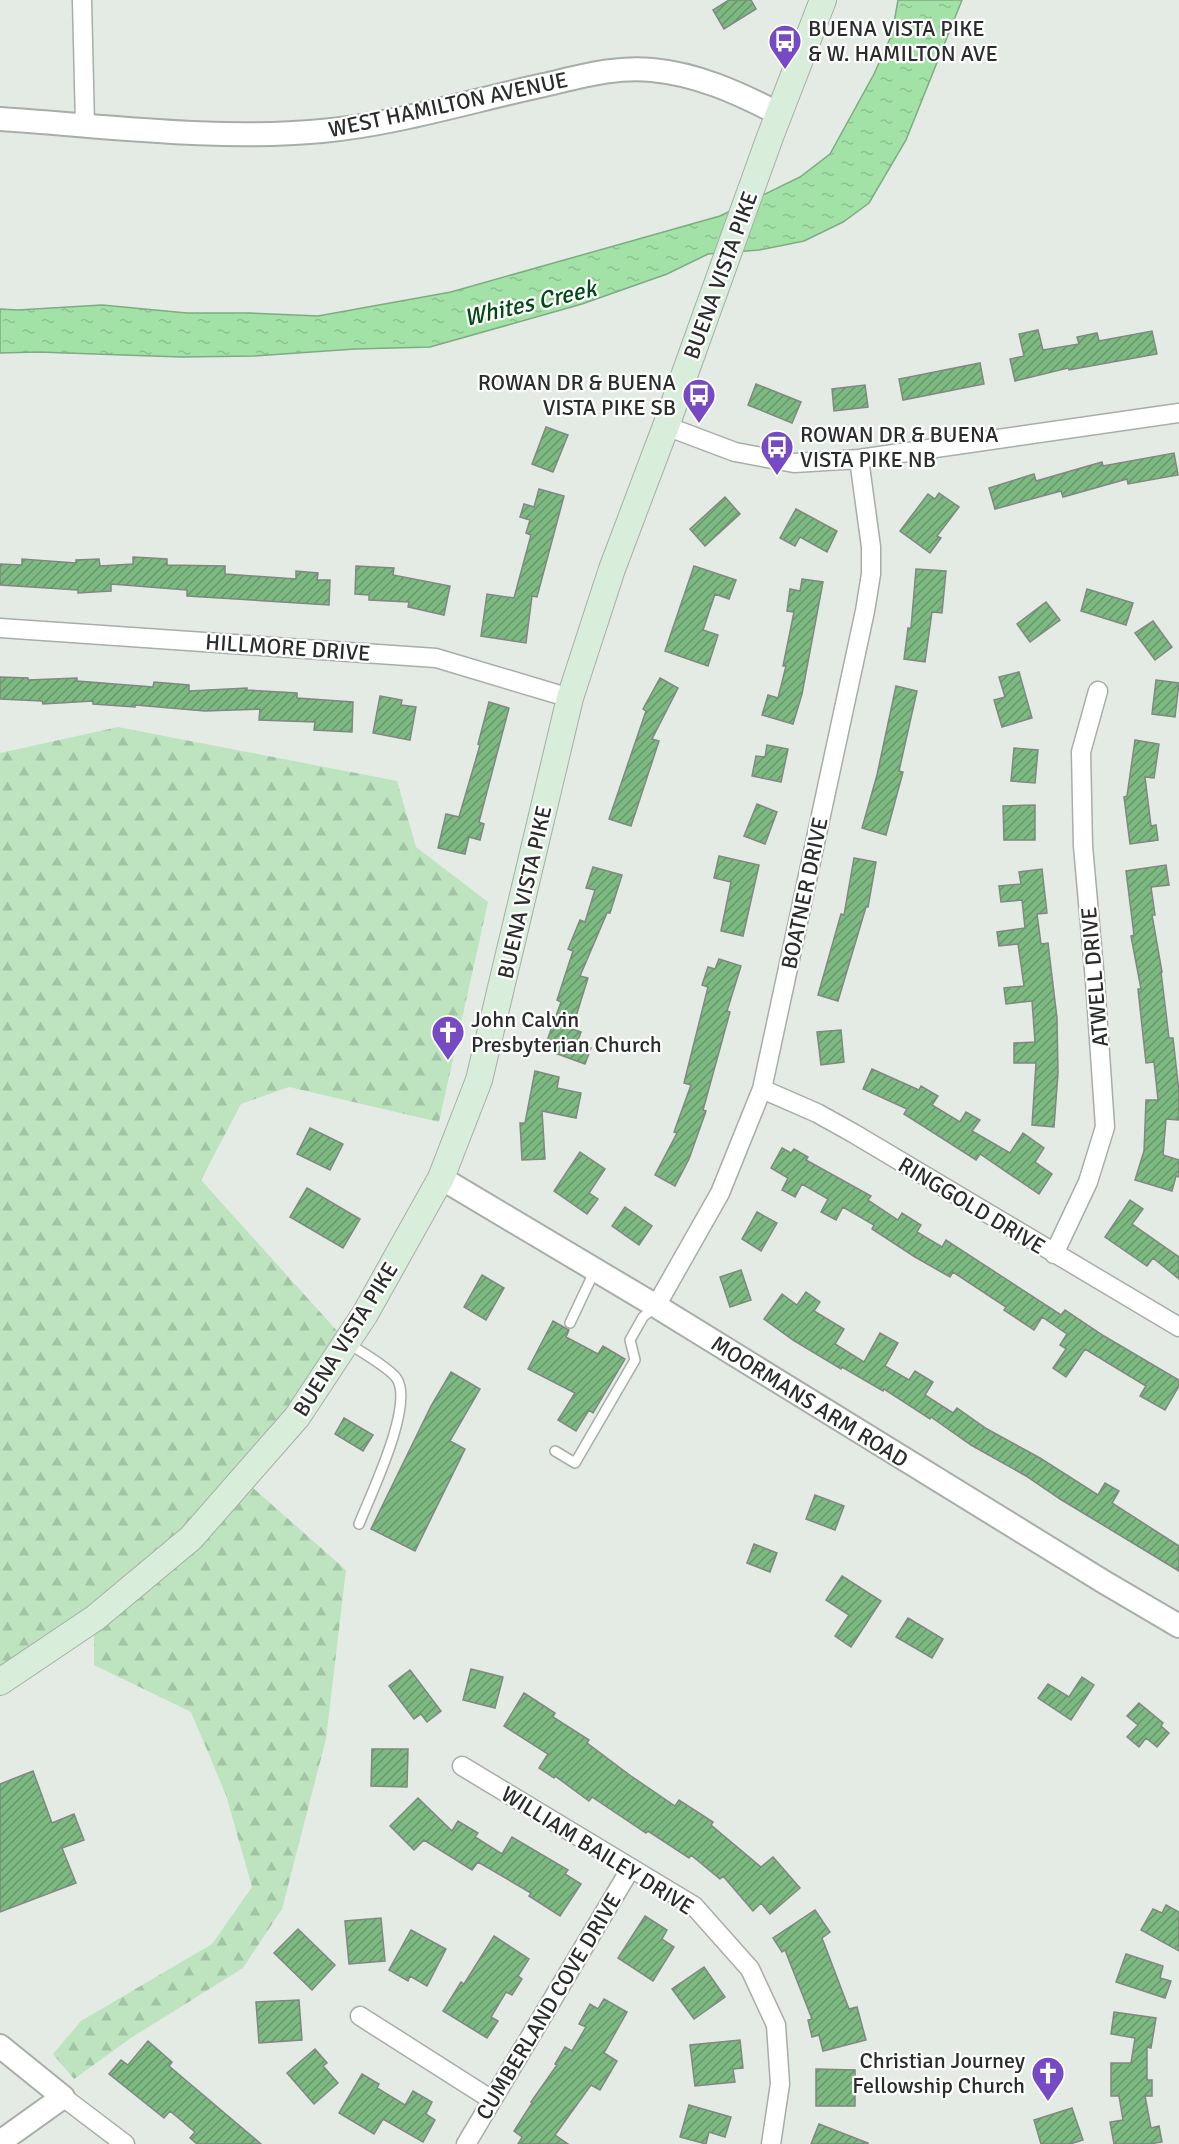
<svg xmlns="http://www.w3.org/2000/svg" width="1179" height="2144" viewBox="0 0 1179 2144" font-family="Signika,sans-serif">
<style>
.forest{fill:url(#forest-firs)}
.water{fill:url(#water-ripples);stroke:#7eab82;stroke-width:1.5}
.building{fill:url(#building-hatch);stroke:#818781;stroke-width:1.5}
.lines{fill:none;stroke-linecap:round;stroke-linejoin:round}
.service-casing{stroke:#a7aea8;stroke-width:12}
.minor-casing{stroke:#a7aea8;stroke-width:21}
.tertiary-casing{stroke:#a7aea8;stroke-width:26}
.secondary-casing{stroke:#a7aea8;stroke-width:28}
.service{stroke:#fff;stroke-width:9}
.minor{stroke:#fff;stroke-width:18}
.tertiary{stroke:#fff;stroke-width:22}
.secondary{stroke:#d8edda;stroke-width:26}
.labels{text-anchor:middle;stroke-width:4.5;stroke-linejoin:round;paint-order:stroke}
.poi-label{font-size:22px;fill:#292c2a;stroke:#fff;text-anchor:start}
.street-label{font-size:22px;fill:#292c2a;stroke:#fff}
.water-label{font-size:24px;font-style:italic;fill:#014a15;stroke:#fff}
</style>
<defs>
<pattern id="forest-firs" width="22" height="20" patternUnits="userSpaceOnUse" patternTransform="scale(1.5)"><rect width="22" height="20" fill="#bde4bf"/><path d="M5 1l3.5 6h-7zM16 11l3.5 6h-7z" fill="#a2c4a4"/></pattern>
<pattern id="water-ripples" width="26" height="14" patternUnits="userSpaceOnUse" patternTransform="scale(1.5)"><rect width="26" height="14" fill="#a3e2a7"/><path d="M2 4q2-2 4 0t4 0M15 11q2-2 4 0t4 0" fill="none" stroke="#8cc290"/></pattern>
<pattern id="building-hatch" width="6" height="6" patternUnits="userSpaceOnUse" patternTransform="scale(1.5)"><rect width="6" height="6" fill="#7dba82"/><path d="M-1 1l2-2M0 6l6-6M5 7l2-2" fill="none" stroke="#66976b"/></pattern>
</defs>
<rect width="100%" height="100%" fill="#e4ebe4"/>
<!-- forest -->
<path class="forest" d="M118,727L397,781L416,847L488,902L439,1122L289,1087L241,1104L201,1180L347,1342L243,1479L346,1570L326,1739L282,1909L243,1968L131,2038L74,2079L53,2054L81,2021L212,1944L252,1887L226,1795L191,1712L94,1665V1618L0,1682V753Z"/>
<!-- water -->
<path class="water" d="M898,0H962L906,140L869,203L843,222L804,241L759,250L708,254L667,274L582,304L430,347L355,349L254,356L181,357L38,352L0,353V309L18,310L102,305L187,313H249L318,316L451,292L720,216L800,177L830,154L874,74L892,34Z"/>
<!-- building -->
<path class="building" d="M729,0H751L756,9L724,29L713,10Z
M1038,330L1043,350L1079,344L1077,337L1097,333L1099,341L1152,331L1157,354L1069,370L1068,368L1015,381L1010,359L1024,356L1019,334Z
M980,363L984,384L903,400L899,379Z
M756,384L801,402L792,423L748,405Z
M865,385L868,407L834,411L832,389Z
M546,427L568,435L553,472L532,464Z
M1174,453L1178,475L1128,484L1127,479L1063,497L1061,491L995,509L989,488L1034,474L1036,481L1102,462L1103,466Z
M539,489L564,496L537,597L532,596L526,643L481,636L487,594L514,598L531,535L526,533L530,520L520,517L524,504L534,507Z
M939,493L959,507L937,536L941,538L930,553L900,531L928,494L935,499Z
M725,497L740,514L705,546L690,529Z
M796,509L837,531L827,552L800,537L795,546L780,538Z
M133,557L167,559V565L225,566V574L296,579V571L318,573L317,580H330L329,605L187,596V590L111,584V591L78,593V590L0,585V564L22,565V559L76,563V560L99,559L100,566L133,564Z
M356,566L394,568L393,575L450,586L444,615L408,607L409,602L369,600V595L355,594Z
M694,566L736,580L729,599L715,594L703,630L718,635L708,666L665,651Z
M916,569L946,571L942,613L932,612L925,662L904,659L908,628H911Z
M802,579L823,582L802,694L793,724L762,715L768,695L778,698L786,666H783L794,612L787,611L790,589L800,591Z
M1087,589L1133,603L1126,625L1081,611Z
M1046,602L1060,620L1030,642L1017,624Z
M1153,621L1172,647L1155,660L1135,633Z
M1019,672L1032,718L1002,727L994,700L1005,697L999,677Z
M0,677L28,678V680L77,678V681L153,687L154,682L189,685V691L247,688V690L297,693V698L353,702L352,732L314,730L315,722L259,720L260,709L205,711L135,705V707L93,704V701L43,704L42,701L0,699Z
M660,678L678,688L652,739L659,741L631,826L609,819L646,711L643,709Z
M1156,680L1179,683L1175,717L1152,714Z
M896,686L917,691L899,771L903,772L886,835L862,828L877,775Z
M380,696L402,700L401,705L416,707L410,740L373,733Z
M489,702L509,708L479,822L484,824L480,840L469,837L465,854L438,848L446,814L459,817L480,745L478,744Z
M1135,740L1159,744L1154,778L1145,777L1151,826L1156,825L1158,840L1130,844L1124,797L1127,796Z
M767,745L788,749L781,782L752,776L756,756L765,757Z
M1014,748L1038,750L1035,783L1011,781Z
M757,804L777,812L765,844L744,836Z
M1035,805V840H1004L1003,806Z
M719,856L759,865L743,936L721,931L731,882L714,878Z
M854,858L876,862L868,907H866L838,1001L818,995L841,914L844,915Z
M1166,865L1169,885L1151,887L1155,915H1152L1162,972H1161L1169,1038H1173L1179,1092V1120L1166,1119L1163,1155L1179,1160V1177L1176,1176L1172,1191L1135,1180L1144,1151L1146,1100H1158L1154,1062L1146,1063L1138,989H1141L1131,936L1134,935L1126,871Z
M593,867L622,875L610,913H607L580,976L588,978L572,1029L581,1032L577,1043L591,1048L585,1064L544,1049L561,1002L557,1000L573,951L568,949L580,920L585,922L595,890L586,888Z
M1042,869L1047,913L1037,914L1041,944L1048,943L1057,1018L1058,1073L1054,1127L1032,1125L1036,1063H1014V1043L1035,1042L1032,1001L1006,1004L1004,988L1024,986L1018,944L999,946L997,932L1025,928L1022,900L1001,902L999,886L1021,884L1019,872Z
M719,959L741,966L727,1011L730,1012L703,1110L706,1111L689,1159L675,1186L655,1175L677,1133L674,1132L691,1085L684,1083L708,987L702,985L708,967L715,969Z
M841,1030L844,1062L821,1065L817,1032Z
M872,1069L919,1090L921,1086L938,1096L932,1105L960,1122L966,1112L980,1120L972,1131L1010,1153L1023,1133L1044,1148L1035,1162L1052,1174L1039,1194L980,1154L976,1160L904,1114L907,1109L863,1089Z
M535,1071L559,1077L557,1088L581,1093L576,1118L542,1111L545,1159L522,1160L520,1123H525Z
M310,1128L343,1144L330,1170L297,1154Z
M782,1148L791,1153L794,1149L808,1157L806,1160L871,1196L868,1200L898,1220L902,1213L921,1225L917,1232L942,1247L946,1240L1061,1315L1065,1310L1104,1336L1179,1380V1386L1165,1410L1140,1396L1146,1386L1085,1349L1066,1377L1053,1368L1066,1349L1060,1345L1067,1334L1042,1317L1034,1330L1004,1310L1006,1307L953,1272L950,1277L915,1257L872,1229L874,1225L843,1207L836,1220L821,1212L828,1199L802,1184L795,1197L782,1190L788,1178L771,1168Z
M580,1152L605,1169L589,1193L598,1199L587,1214L554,1191Z
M307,1188L360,1219L343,1248L290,1217Z
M1130,1200L1143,1209L1132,1224L1179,1257V1279L1153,1258L1147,1266L1105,1237Z
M625,1207L652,1226L639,1245L612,1226Z
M757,1212L777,1223L761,1251L742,1239Z
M741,1270L751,1300L730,1307L720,1277Z
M482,1275L504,1288L486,1320L464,1307Z
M806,1292L820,1302L814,1311L844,1329L835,1344L864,1362L880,1333L898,1343L885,1366L909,1380L915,1371L933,1382L925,1395L953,1413L957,1408L987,1429L1040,1458L1098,1495L1105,1483L1119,1491L1112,1503L1179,1546V1571L1060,1499L1026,1476L971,1445L931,1417L930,1419L884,1389L883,1391L842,1367L841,1369L793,1340L764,1319L782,1294L797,1305Z
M553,1321L569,1330L566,1337L598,1354L603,1346L625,1359L593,1413L589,1410L576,1431L558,1420L575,1393L528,1369Z
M451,1372L480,1389L450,1441L465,1449L415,1551L371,1529L431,1406Z
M344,1418L373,1435L363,1451L335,1434Z
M815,1495L844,1506L835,1530L806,1519Z
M754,1544L777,1553L770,1572L747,1563Z
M842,1576L881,1601L851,1647L835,1636L849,1615L826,1600Z
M908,1618L943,1639L932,1658L896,1637Z
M471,1669L503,1677L495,1708L463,1700Z
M410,1670L441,1711L427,1722L421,1714L414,1719L389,1686Z
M1082,1677L1094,1685L1071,1720L1038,1698L1048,1684L1069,1697Z
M524,1693L555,1713L553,1717L589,1740L587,1743L631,1776L675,1806L679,1800L713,1822L711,1825L761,1867L773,1857L800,1888L770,1914L761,1903L753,1911L723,1876L720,1879L691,1855L689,1858L648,1831L646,1833L592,1797L589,1801L555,1776L554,1778L539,1768L548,1754L504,1726Z
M1139,1703L1163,1723L1161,1726L1169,1733L1157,1747L1146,1738L1139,1747L1127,1737L1138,1725L1127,1716Z
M372,1749H408L407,1787L371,1786Z
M33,1771L52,1823L74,1814L84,1840L62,1848L76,1883L0,1912V1784Z
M418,1798L452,1831L458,1821L478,1833L475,1837L502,1854L512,1837L568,1870L565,1874L581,1884L560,1916L529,1896L531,1893L478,1862L472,1870L424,1840L414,1850L390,1826Z
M1166,1905L1179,1912V1951L1141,1930L1153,1909L1162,1913Z
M815,1910L830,1932L822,1938L849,2009L857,2007L866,2040L823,2051L819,2035L812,2037L808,2020L812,2019L785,1950L782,1952L773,1938Z
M645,1916L667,1930L662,1939L674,1947L653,1981L618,1958Z
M381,1918L385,1961L349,1964L345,1921Z
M298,1929L335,1965L312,1990L274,1953Z
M411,1930L446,1949L427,1986L410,1976L408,1981L389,1970Z
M494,1936L529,1959L518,1976L522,1979L512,1995L506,1992L491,2017L498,2021L487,2038L443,2011L461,1982L464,1984Z
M1126,1954L1163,1966L1160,1978L1171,1981L1165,1998L1116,1982Z
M704,1967L725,1997L694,2019L672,1989Z
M604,1999L627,2012L604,2053L617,2061L600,2090L591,2085L555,2135L568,2144H518L522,2137L514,2131L532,2103L531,2102L557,2065L555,2064L565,2047L572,2051L586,2027L579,2024L590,2004L598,2009Z
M299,2000L302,2040L259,2043L256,2002Z
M1114,2012L1156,2018L1151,2048L1147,2047V2080H1152V2096H1145L1151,2128L1159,2126L1162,2142L1149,2144H1114L1110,2122L1123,2120L1119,2096H1111V2063H1131L1135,2038L1111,2034Z
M740,2040L743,2068L733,2069L735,2082L695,2086L690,2045Z
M148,2041L172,2062L169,2066L261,2144H197L190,2138L195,2132L170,2111L164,2118L109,2074L121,2060L128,2065Z
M315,2049L327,2063L323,2066L338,2083L314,2104L287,2073Z
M816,2069L855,2070V2106H816Z
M362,2074L379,2084L377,2088L405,2105L413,2091L432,2102L426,2114L435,2120L423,2142L383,2119L374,2134L339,2113Z
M689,2105L731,2117L725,2137L709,2132L706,2144L680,2137Z
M1072,2108L1083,2140L1070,2144H1041L1034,2120Z
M819,2124L868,2143V2144H811Z"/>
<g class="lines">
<defs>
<path id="service" d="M570,1323L595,1270
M349,1344C360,1351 391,1369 397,1379C414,1406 370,1496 359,1524
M555,1451L575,1463L635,1360L630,1340L643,1317L655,1307"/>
<path id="minor" d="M82,0L85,125
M666,426L735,452L794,463L859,459L1179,413
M0,628L436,658L570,698
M762,1089L817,1113L853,1133L1179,1327
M1054,1254L1088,1182L1105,1127L1095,981L1083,846L1081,752L1098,691
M656,1306L720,1193L762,1089L865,611L871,574V547L859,459
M462,1766L694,1906L750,1969L776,2025L780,2084L771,2144
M360,2016L492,2100
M63,2097L125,2144
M466,2144L631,1868"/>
<path id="tertiary" d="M0,119C105,126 217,141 322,131C397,124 470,101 544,85C579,77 616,66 652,70C697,74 739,93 779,114
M441,1178L656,1306L1104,1582L1179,1626
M0,2046L63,2097L0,2142"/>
<path id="secondary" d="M0,1682L95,1618L191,1538L297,1417L365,1314L441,1178L479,1080L570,698L612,569L666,426L770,137L823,0"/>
</defs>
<!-- service casing -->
<use href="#service" class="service-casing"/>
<!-- minor casing -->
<use href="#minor" class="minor-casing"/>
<!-- tertiary casing -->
<use href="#tertiary" class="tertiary-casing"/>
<!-- secondary casing -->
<use href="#secondary" class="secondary-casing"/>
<!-- service -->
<use href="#service" class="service"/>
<!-- minor -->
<use href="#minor" class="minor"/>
<!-- tertiary -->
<use href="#tertiary" class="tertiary"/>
<!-- secondary -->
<use href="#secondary" class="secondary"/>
</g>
<!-- icons -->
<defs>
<symbol id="bus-pin" viewBox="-11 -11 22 30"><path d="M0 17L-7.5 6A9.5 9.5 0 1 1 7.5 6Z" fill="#764ac2" stroke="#fff"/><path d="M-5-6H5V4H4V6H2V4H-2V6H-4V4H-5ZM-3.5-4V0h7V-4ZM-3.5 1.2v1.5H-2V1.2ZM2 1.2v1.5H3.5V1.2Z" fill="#fff"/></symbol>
<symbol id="church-pin" viewBox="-11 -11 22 30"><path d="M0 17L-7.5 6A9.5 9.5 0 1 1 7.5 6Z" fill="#764ac2" stroke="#fff"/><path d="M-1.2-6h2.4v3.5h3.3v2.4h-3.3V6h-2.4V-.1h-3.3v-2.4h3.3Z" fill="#fff"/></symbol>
</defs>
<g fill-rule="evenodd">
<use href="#bus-pin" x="766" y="22" width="38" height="52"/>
<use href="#bus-pin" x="680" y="376" width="38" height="52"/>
<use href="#bus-pin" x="758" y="428" width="38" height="52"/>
<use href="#church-pin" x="429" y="1013" width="38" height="52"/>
<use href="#church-pin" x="1029" y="2054" width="38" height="52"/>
</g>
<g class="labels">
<!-- poi labels -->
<g class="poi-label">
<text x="808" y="36">BUENA VISTA PIKE<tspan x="808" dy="25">&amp; W. HAMILTON AVE</tspan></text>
<text x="676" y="390" text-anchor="end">ROWAN DR &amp; BUENA<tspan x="676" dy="25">VISTA PIKE SB</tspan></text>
<text x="800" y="442">ROWAN DR &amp; BUENA<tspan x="800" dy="25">VISTA PIKE NB</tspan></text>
<text x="471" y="1027">John Calvin<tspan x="471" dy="25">Presbyterian Church</tspan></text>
<text x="1025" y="2068" text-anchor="end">Christian Journey<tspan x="1025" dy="25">Fellowship Church</tspan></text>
</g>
<!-- street labels -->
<g class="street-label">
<text transform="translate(448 104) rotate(-12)" y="8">WEST HAMILTON AVENUE</text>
<text transform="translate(720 275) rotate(-70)" y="8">BUENA VISTA PIKE</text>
<text transform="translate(288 647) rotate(4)" y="8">HILLMORE DRIVE</text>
<text transform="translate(524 892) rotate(-77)" y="8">BUENA VISTA PIKE</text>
<text transform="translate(804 893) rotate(-78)" y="8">BOATNER DRIVE</text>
<text transform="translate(1094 977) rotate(-95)" y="8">ATWELL DRIVE</text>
<text transform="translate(972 1205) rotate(31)" y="8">RINGGOLD DRIVE</text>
<text transform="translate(345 1339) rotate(-58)" y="8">BUENA VISTA PIKE</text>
<text transform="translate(810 1401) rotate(32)" y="8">MOORMANS ARM ROAD</text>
<text transform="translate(598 1850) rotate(32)" y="8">WILLIAM BAILEY DRIVE</text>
<text transform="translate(548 2006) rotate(-59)" y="8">CUMBERLAND COVE DRIVE</text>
</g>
<!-- water labels -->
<g class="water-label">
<text transform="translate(530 303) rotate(-13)" y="8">Whites Creek</text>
</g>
</g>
</svg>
